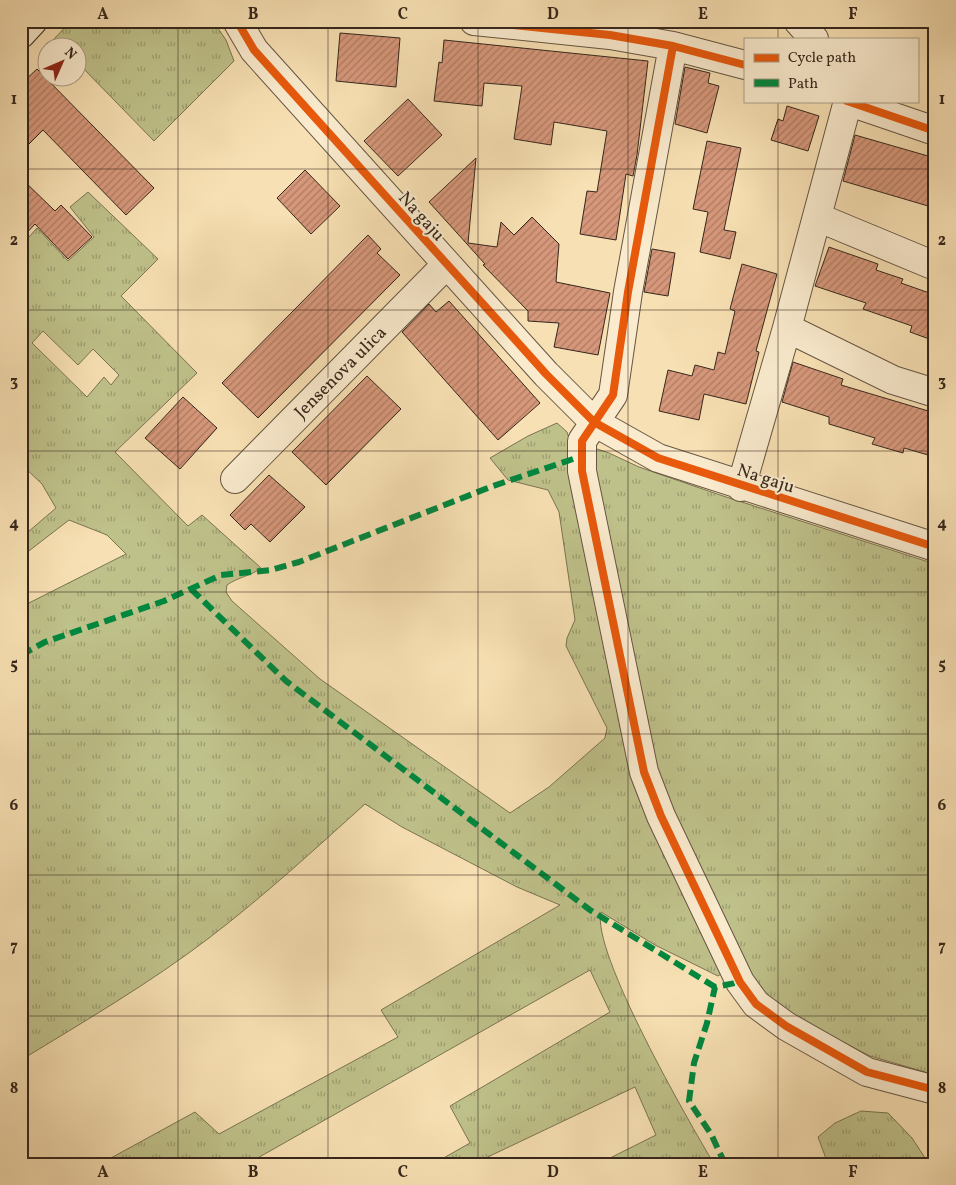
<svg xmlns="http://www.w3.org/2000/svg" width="956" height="1185" viewBox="0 0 956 1185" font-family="Vollkorn,serif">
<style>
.grass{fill:url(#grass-tufts);stroke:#7a7453;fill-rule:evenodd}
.building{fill:url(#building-hatch);stroke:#36271c}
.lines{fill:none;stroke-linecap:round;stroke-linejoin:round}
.minor-casing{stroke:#665542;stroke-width:30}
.secondary-casing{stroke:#36271c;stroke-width:30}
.minor{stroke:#faebce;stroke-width:28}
.secondary{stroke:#faebce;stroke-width:28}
.quiet{stroke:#00873e;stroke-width:6;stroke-dasharray:12 6;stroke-linecap:butt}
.cycleway-casing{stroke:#faebce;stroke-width:11}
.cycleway{stroke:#e8590c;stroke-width:8}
.grid{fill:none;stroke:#36271c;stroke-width:1;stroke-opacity:0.55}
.labels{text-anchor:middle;stroke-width:4;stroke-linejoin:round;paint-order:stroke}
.street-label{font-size:18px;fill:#36271c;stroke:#faebce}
.neatline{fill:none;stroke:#36271c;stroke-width:2}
.grid-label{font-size:16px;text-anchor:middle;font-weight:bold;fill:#36271c}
</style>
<defs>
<pattern id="grass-tufts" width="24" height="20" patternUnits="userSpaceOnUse" patternTransform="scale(1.25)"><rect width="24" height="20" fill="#bfc18a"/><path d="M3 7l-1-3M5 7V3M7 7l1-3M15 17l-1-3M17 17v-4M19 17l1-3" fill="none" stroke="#9c9d70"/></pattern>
<pattern id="building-hatch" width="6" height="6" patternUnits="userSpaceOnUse" patternTransform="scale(1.25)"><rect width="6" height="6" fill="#d6977a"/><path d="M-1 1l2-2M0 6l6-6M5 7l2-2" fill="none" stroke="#ae7b63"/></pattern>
</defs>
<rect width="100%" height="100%" fill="#f7e0b3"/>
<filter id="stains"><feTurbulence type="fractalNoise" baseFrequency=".004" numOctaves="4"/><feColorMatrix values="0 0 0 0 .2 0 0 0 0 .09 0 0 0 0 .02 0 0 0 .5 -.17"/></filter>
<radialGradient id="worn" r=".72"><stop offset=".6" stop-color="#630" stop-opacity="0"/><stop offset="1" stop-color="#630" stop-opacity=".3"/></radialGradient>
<!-- grass -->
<path class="grass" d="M71,21H213L226,40L234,61L154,141L78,63V48L62,47L54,39Z
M88,192L158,259L121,296L197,373L115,452L188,526L202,515L261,568C251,576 238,577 227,585L226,592L232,601L320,679L510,813L549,787L605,738L607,728L566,646L567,638L575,620L559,512L548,490L508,480L490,458L528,436L557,423L567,432L573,450L628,717L723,973L718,976L655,945L601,912C591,952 689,1122 714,1164H598L656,1135L635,1087L473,1164H433L470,1143L450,1106L610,1012L590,970L247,1164H100L195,1112L219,1134L398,1037L381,1010L560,905L517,887L402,827L365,804C314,850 264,896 209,938C150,983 85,1021 21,1060V607L126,554L107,535L69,520L21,557V538L56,508L42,484L21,464V246L37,228L68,261L94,237L70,207ZM43,331L78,365L93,349L119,375L111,385L104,377L87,397L32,343Z
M594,448L609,453L639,467L720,495L935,564V888L929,899L935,903V1075L870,1056L791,1015L762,997L652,775L590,482Z
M861,1111L888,1113L912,1138L929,1164H828L818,1137L835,1123Z"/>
<!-- building -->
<path class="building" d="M340,33L400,38L396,87L336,81Z
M444,40L648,61L637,155L633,176L626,174L616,240L580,234L587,191L597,192L607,131L554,122L551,145L514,139L522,86L484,83L482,106L434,101L439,62L442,63Z
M685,67L710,73L708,83L719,86L707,133L675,124Z
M37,69L154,188L126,215L43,130L21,152V84Z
M408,99L442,135L398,176L364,141Z
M787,106L819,116L808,151L771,140L778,119L783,121Z
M855,135L935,158V208L843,181Z
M707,141L741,148L724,230L736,232L730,259L700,252L708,212L693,209Z
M476,158L468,243L497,247L501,222L514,235L532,217L559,244L556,282L610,293L598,355L554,347L559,323L528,321V311L483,265L485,264L429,202Z
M305,170L340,206L311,234L277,198Z
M21,178L55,211L61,205L92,237L68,259L35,224L21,239Z
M368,235L381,249L377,253L400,275L258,418L222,383Z
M829,247L878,264L876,270L903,279L901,283L935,295V341L910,332L912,326L863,309L866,303L815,286Z
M652,249L675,253L668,296L644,292Z
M742,264L777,274L756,351L759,352L746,404L704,394L699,420L659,411L668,370L692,376L695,365L714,370L718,352L725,354L735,311L730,309Z
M449,301L540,403L498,440L402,332L429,304L436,312Z
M793,362L843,379L841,385L935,413V457L904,448L903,453L872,444L875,438L829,424V417L782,402Z
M367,376L401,409L326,485L292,452Z
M183,397L217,428L180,469L145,438Z
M269,475L305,507L270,542L251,524L245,530L230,515Z"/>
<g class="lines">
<defs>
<path id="minor" d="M237,21L254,50L546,374L594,422L658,458L935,547
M474,21L610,35L673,46L745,65
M798,21L814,39
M673,46L628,292L613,395L582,441V471L644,772L661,816L740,982L756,1004L786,1026L867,1072L935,1090
M847,101L935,131
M817,217L935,266
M787,328L893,380L935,393
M235,479L446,265
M741,487L787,328L848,101"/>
<path id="secondary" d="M21,34L33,21"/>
</defs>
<!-- minor casing -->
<use href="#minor" class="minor-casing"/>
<!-- secondary casing -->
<use href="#secondary" class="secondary-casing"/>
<!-- minor -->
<use href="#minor" class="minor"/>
<!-- secondary -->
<use href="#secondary" class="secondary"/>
<!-- quiet -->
<path class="quiet" d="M191,589L286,681L590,910L715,987
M21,655L45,642L164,601L221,575L271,570L299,562L493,486L582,456
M725,1164L711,1134L689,1101L694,1063L707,1023L715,987L740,982"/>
<defs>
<path id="cycleway" d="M237,21L254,50L546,374L594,422L658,458L935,547
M474,21L610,35L673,46L745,65
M673,46L628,292L613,395L582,441V471L644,772L661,816L740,982L756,1004L786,1026L867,1072L935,1090
M847,101L935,131"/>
</defs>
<!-- cycleway casing -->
<use href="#cycleway" class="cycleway-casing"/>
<!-- cycleway -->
<use href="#cycleway" class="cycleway"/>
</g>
<!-- grid -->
<path class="grid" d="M178,21V1164M328,21V1164M478,21V1164M628,21V1164M778,21V39M778,101V1164M21,169H935M21,310H935M21,451H935M21,592H935M21,734H935M21,875H935M21,1016H935"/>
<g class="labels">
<!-- street labels -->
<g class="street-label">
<text transform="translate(422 216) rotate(48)" y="6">Na gaju</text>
<text transform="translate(340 372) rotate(-45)" y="6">Jensenova ulica</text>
<text transform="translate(766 478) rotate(18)" y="6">Na gaju</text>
</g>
</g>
<!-- margin -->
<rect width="956" height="1185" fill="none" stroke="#f7e0b3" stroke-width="55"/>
<!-- legend -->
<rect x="744" y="38" width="175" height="65" fill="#faebce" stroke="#ac9d87"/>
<rect x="754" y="54" width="25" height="8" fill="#e8590c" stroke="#ac9d87"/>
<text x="788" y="62" font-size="15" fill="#36271c">Cycle path</text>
<rect x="754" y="79" width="25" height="8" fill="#00873e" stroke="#ac9d87"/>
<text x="788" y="88" font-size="15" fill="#36271c">Path</text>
<!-- north arrow -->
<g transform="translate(62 62) rotate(45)"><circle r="24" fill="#faebce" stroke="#ac9d87"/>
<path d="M0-4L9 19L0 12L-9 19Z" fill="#8f2418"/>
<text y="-8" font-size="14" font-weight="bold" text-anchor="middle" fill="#36271c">N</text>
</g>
<rect x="28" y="28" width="900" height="1130" class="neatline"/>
<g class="grid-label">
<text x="103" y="19">A</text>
<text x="253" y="19">B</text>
<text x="403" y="19">C</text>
<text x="553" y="19">D</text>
<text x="703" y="19">E</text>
<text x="853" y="19">F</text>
<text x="14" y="104">1</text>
<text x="942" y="104">1</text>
<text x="14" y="245">2</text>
<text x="942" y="245">2</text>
<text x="14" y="386">3</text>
<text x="942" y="386">3</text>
<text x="14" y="528">4</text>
<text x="942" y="528">4</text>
<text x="14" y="669">5</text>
<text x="942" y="669">5</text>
<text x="14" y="810">6</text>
<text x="942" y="810">6</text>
<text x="14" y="951">7</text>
<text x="942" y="951">7</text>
<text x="14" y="1093">8</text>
<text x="942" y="1093">8</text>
<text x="103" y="1177">A</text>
<text x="253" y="1177">B</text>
<text x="403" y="1177">C</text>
<text x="553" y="1177">D</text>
<text x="703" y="1177">E</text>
<text x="853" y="1177">F</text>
</g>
<rect width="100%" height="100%" filter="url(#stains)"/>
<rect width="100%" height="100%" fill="url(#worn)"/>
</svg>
